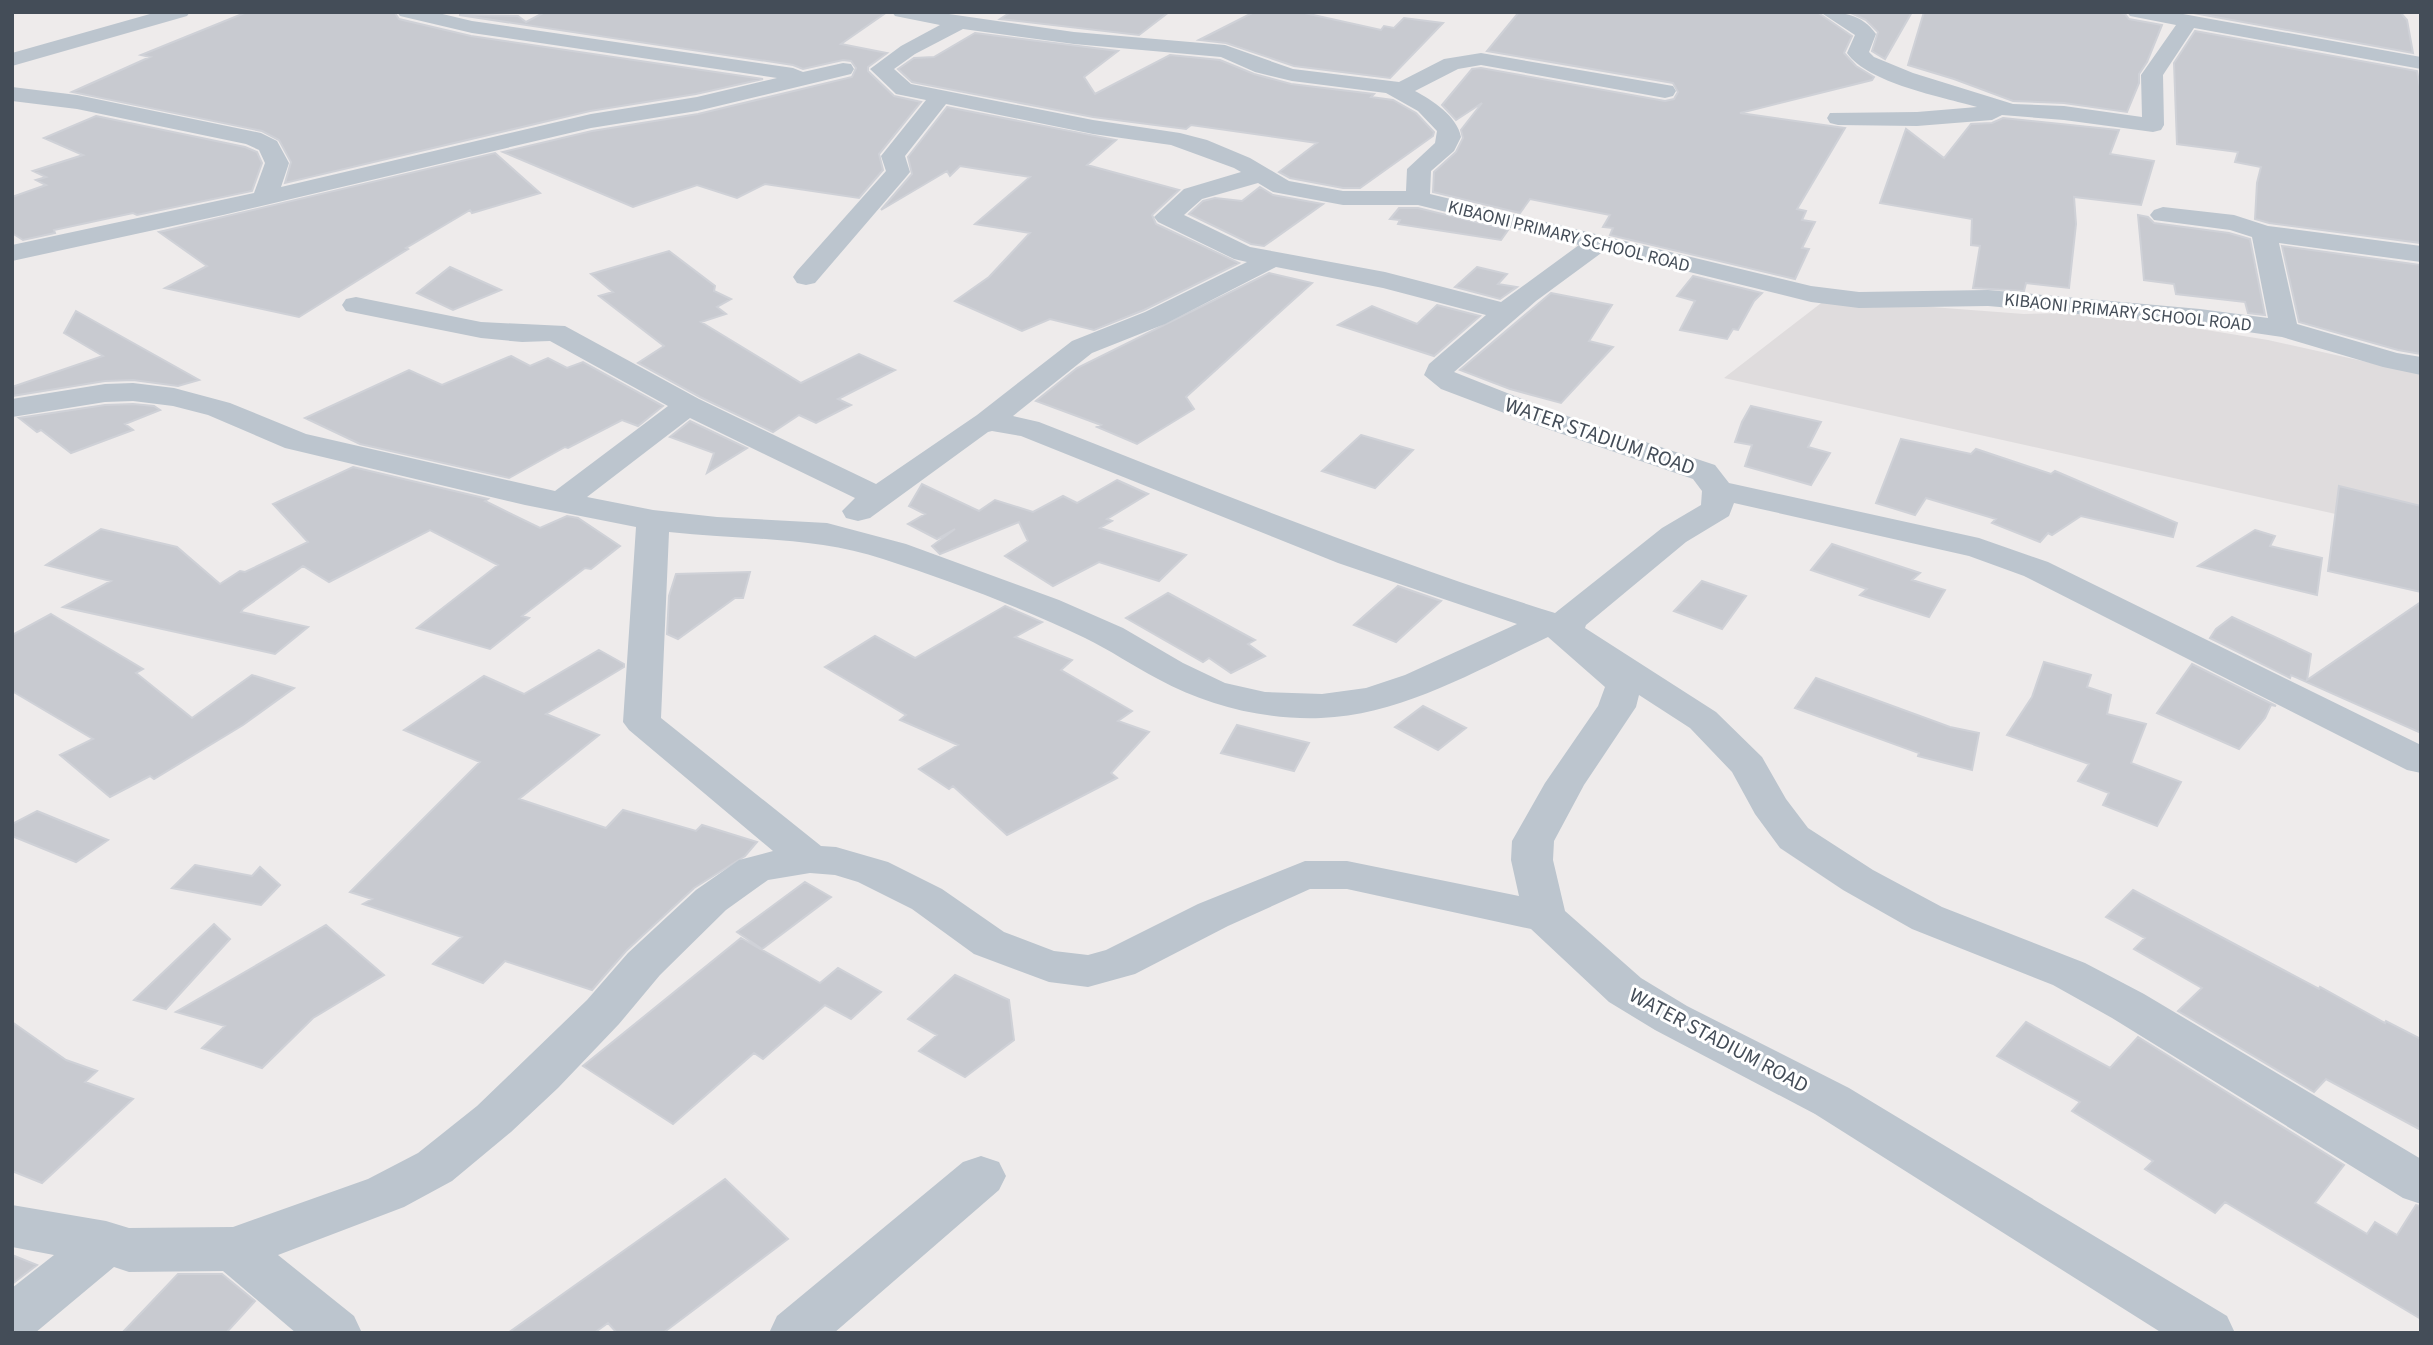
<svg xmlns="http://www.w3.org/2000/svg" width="2433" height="1345" viewBox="0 0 2433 1345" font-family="'Source Sans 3',sans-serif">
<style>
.education{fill:#dfdcdd}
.building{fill:#c8cad0;stroke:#cfd1d7;stroke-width:2}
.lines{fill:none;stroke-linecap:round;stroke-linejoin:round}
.minor{fill:#bcc5ce;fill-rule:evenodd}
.labels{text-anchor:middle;stroke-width:6;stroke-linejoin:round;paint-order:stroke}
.far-street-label{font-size:18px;fill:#444d58;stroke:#fff}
.street-label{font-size:21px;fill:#444d58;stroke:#fff}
</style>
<rect width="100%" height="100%" fill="#eeebeb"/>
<!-- education -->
<path class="education" d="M1829,297L1892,304L2024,314L2065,313L2157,322L2268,340L2421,374V533L1724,378Z"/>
<!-- building -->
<path class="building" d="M247,12L395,13L399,19L471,36L763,79L696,94L590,111L285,183L291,162L279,140L262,131L72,92L150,57L141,55Z
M545,12H887L841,44L887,53L868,67V71L894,96L921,102L879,154L883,170L859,198L765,184L737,198L697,185L633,207L503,152L592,131L698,114L852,77L856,68L851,61L843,60L803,69L793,65L459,15L518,16L526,22Z
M1011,12H1169L1139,35L1000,19Z
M1254,12H1300L1381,30L1384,26L1394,28L1404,18L1443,23L1390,78L1294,66L1226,43L1199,40Z
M1519,12H1817L1852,36L1844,53L1856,66L1874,77L1872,80L1740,113L1845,128L1797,209L1806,211L1802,220L1815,222L1802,248L1809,249L1795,279L1610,235L1613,228L1603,227L1610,215L1530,199L1520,213L1433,192L1434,172L1456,152L1463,138L1461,130L1482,103L1456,120L1442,105L1472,69L1481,68L1665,101L1674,99L1678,92L1673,83L1487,51Z
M1849,12H1912L1885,59L1872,51L1878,32L1866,20Z
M1924,12H2116L2125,14L2129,19L2162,25L2147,62L2139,74V83L2127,112L2064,103L2013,101L1954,79L1908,65Z
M2188,12H2400L2407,20L2413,53Z
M2195,31L2417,71L2421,92V243L2269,223L2255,219L2257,183L2261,167L2235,162L2238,152L2177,144L2174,63Z
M975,33L1118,51L1084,77L1095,94L1170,55L1220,60L1254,74L1291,84L1374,94L1371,97L1393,100L1416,113L1434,132L1433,136L1360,188H1343L1290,178L1279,172L1317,143L1191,125L1186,129L1093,117L912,82L898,69L914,58L934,57Z
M947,107L1116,140L1087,165L1179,190L1152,215L1156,224L1239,263L1144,310L1094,330L1050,319L1022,331L955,301L989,277L1030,233L975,224L1030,177L960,166L950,176L947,171L881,210L912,174L908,157Z
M96,116L245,147L257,152L262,163L252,191L137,215L133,213L54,230L55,233L23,240L12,233V197L46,185L36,180L46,177L33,171L83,155L44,138Z
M2003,118L2119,130L2110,154L2154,161L2141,205L2074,197L2076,224L2069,288L2026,283L2024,291L1973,288L1980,246L1971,245L1972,219L1880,203L1906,129L1944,158L1971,124L1992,123Z
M495,153L540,193L472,213L470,210L406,248L408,249L299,317L165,288L207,266L159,232Z
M1260,187L1273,195L1323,204L1264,246L1251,244L1189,214L1203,201L1215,198L1242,201Z
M1399,208H1418L1508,230L1501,240L1398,224L1400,220L1390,219Z
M2138,215L2148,217L2154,223L2229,233L2250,239L2265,315L2248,313L2245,302L2176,294L2174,284L2144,280Z
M2282,246L2421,265V354L2398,350L2299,322Z
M669,251L715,286L714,291L731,299L717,307L726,314L701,322L801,383L859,354L895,370L838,399L851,405L816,423L799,415L773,432L700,397L638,363L664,346L599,296L613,292L591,274Z
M450,267L501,290L453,310L417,293Z
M1477,267L1507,274L1498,284L1517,287L1500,299L1455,287Z
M1269,273L1312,283L1186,397L1194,409L1137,444L1097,427L1101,425L1036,401L1077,368Z
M1693,276L1762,293L1754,301L1738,330L1733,329L1727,339L1680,330L1695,301L1677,296Z
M1551,293L1612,305L1589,341L1613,347L1561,403L1510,389L1460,370Z
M1437,305L1480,316L1434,356L1338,325L1372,306L1417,324Z
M76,311L199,380L178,386L133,380L105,381L12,396V387L103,356L64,333Z
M511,356L530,366L548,358L567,368L583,362L663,406L638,426L622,420L568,448L565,447L509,478L360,444L305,418L409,370L442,385Z
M133,404L154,406L160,410L125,424L133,430L71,453L41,430L37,432L19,418L105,405Z
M1751,406L1821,422L1808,447L1830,453L1811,485L1745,466L1752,445L1735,442L1742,422Z
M690,421L747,448L707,473L714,453L670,437Z
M1361,435L1413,450L1375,488L1322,471Z
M1901,439L1971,454L1976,449L2051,474L2055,471L2177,523L2173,537L2081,516L2052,535L2048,533L2040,542L1992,523L1996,519L1926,498L1915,515L1876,503Z
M353,467L488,499L485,501L540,528L567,516L578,518L620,546L591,569L585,568L522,616L529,618L490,649L417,628L498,565L430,530L329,582L303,566L243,609L241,612L308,627L275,654L63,607L111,581L46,565L101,529L177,547L220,584L240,571L245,572L308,542L273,504Z
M1117,480L1148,494L1107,519L1112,521L1100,528L1186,555L1159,581L1099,562L1053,586L1005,556L1028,541L1019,522L940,554L932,546L955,529L937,539L908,524L925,514L909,506L922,484L979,511L995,500L1033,512L1063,496L1077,503Z
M2339,486L2421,506V592L2328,571Z
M2255,530L2275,536L2270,546L2322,558L2317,595L2198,566Z
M1832,544L1920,573L1912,580L1945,590L1929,617L1860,595L1867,589L1811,570Z
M750,572L743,598H735L678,639L667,634L669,596L676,574Z
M1702,581L1746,596L1722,629L1674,611Z
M1398,586L1441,601L1396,642L1354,625Z
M1168,593L1255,640L1248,644L1265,656L1231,673L1209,658L1203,662L1126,618Z
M2421,602V733L2291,675L2290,678L2210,638L2216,629L2232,617L2311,654L2307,680Z
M1005,606L1042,622L1015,637L1072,660L1061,670L1132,711L1118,721L1149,732L1111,773L1117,778L1007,835L953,786L949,789L919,769L958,745L900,720L906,715L825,667L875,636L915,658Z
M51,614L143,669L136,673L192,718L252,675L294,688L243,725L154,779L150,776L110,797L60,755L93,739L12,691V635Z
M599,650L624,664V667L546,714L599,735L519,799L606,828L623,810L696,831L702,825L757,842L745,856L694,888L626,951L592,990L505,961L483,983L433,964L462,937L363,904L372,899L350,892L480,762L404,730L484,676L524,694Z
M2044,662L2091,675L2087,687L2111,695L2107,714L2146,724L2131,763L2181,782L2157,826L2103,805L2109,793L2078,781L2089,764L2007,735L2032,697Z
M2192,664L2276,706L2271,705L2265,718L2239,749L2157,713Z
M1816,678L1950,727L1979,733L1972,770L1918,756L1919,753L1795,708Z
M1423,706L1466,728L1438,750L1395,727Z
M1237,725L1309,743L1294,771L1221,753Z
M37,811L108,840L76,862L12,836V824Z
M195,865L252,876L260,867L280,885L261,905L172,888Z
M805,882L831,897L762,949L737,932Z
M2133,890L2319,989L2320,987L2385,1023L2386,1021L2421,1039V1130L2326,1079L2314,1092L2178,1011L2202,988L2134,949L2145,938L2106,917Z
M214,924L230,939L166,1009L134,1000Z
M326,925L384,975L313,1018L262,1068L202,1048L225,1026L176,1012Z
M741,938L820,983L838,968L881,992L851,1019L825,1005L763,1059L754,1053L673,1124L583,1066Z
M955,975L1009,1000L1014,1040L965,1077L919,1051L937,1035L908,1019Z
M12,1022L66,1060L97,1071L85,1082L133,1099L42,1183L12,1171Z
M2026,1022L2110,1068L2138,1037L2344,1165L2315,1203L2367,1234L2375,1222L2397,1235L2416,1205L2421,1206V1319L2225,1202L2215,1213L2145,1169L2153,1161L2072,1111L2080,1102L1997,1056Z
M725,1179L788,1239L663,1333H617L608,1323L594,1333H508Z
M12,1255L37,1265L12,1284Z
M178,1274H222L255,1301L226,1333H122Z"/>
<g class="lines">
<!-- minor -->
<path class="minor" d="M157,12H190L187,16L12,66V53Z
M397,12H434L472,21L793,68L803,72L843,63L851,64L854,69L851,74L697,111L591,128L223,215L12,261V245L254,193L265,163L259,150L246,144L77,109L12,101V87L77,95L261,133L277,141L289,163L281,187L591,114L697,97L777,78L472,33L400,16Z
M892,12H935L1074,32L1225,45L1293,69L1399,82L1444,59L1481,53L1673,86L1676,91L1673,96L1665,98L1481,65L1458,69L1415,91C1432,100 1457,116 1461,137L1454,151L1431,171L1430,194L1811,286L1859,292L1988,290L2200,309L2268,318L2252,237L2230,230L2154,220L2150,215L2154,210L2163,207L2234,215L2268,226L2421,246V262L2279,243L2297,324L2397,353L2421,357V375L2383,367L2282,337L2200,325L1988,306L1859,308L1811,302L1604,251L1536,301L1454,372L1558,413L1715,465L1729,483L1979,538L2048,562L2421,745V773L2407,770L2024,576L1969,556L1734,503L1729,516L1686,542L1586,625L1585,628L1716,712L1762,757L1786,799L1808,828L1873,870L1942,907L2085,963L2144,994L2421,1159V1204L2403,1198L2112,1018L2053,985L1912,929L1843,890L1780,848L1755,814L1732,772L1690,728L1639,695L1636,707L1584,785L1554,841L1553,860L1565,911L1641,978L1687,1006L1849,1088L2227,1316L2235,1333H2162L1815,1114L1655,1030L1609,1002L1531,929L1347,889H1310L1228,926L1135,974L1088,987L1049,982L974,954L912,909L858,882L835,875L810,873L768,880L726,910L660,975L619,1024L558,1088L511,1132L452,1181L404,1207L278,1255L354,1316L362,1333H296L223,1271L129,1272L114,1267L35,1333H12V1288L54,1255L12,1247V1205L106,1221L129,1228L233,1227L368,1179L418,1153L477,1106L587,1000L628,953L696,890L739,860L773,851L629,730L623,722L636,527L525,505L285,448L208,415L173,406L133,401L105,402L12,417V399L105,384L133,383L174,388L230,403L306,434L555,491L668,406L550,341L522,342L481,338L346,311L342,305L346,299L356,297L481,322L565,326L699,399L876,484L977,415L1072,341L1145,312L1247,262L1234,259L1158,222L1154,217L1184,189L1241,172L1234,168L1171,145L1093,134L946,104L905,156L910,172L906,177L815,283L806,285L797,283L793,277L797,271L886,171L881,156L926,100L896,94L870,69L901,46L940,25L895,16ZM963,29L1074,44L1221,57L1255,72L1292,81L1386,93L1418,111L1437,131L1435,143L1407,169L1406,191H1343L1289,181L1250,158L1207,140L1180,133L1093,120L911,84L894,69L915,54ZM1258,183L1273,192L1343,205H1418L1579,245L1501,302L1385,272L1250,247L1184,215L1202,199ZM1276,267L1383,288L1486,315L1429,364L1424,375L1441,389L1536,425L1693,479L1702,491L1701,505L1662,528L1555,613C1379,558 1210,489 1039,422L1013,416L1092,353L1165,324ZM690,418L855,498L842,511L846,518L858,521L870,518L988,432L992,431L1021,436L1338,563L1517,624L1405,675L1366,688L1322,694L1265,692L1225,683L1183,663L1123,628L1059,600L906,544L827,523L717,517L653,510L587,497ZM669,532C741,540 814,536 883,559C951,581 1020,607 1085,638C1110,650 1133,666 1158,679C1208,706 1264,720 1321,718C1402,715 1477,670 1548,637L1605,687L1598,706L1545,783L1512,841L1511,860L1519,896L1347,861H1305L1198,904L1106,950L1088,955L1054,951L1004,932L942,889L888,862L836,847L821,846L661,718Z
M1820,12C1843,12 1862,14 1876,34L1869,52L1874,57L1913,73L2013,104L2064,106L2142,117L2141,75L2176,25L2130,16L2127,12H2172L2421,57V69L2194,28L2163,75L2164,125L2161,130L2153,132L2064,120L2002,115L1992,120L1917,126L1838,125L1830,123L1827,118L1830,113L1917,112L1977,107C1942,97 1868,83 1847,53L1855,35Z
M981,1156L999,1162L1006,1176L999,1190L834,1333H769L777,1316L963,1162Z"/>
</g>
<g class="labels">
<!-- far-street labels -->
<g class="far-street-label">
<text transform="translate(1569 236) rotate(14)" y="6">KIBAONI PRIMARY SCHOOL ROAD</text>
<text transform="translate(2128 312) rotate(6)" y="6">KIBAONI PRIMARY SCHOOL ROAD</text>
</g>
<!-- street labels -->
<g class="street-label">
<text transform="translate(1600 436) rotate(19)" y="7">WATER STADIUM ROAD</text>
<text transform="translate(1719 1040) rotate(28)" y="7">WATER STADIUM ROAD</text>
</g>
</g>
<!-- border -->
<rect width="2433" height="1345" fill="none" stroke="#444d58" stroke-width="28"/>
</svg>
